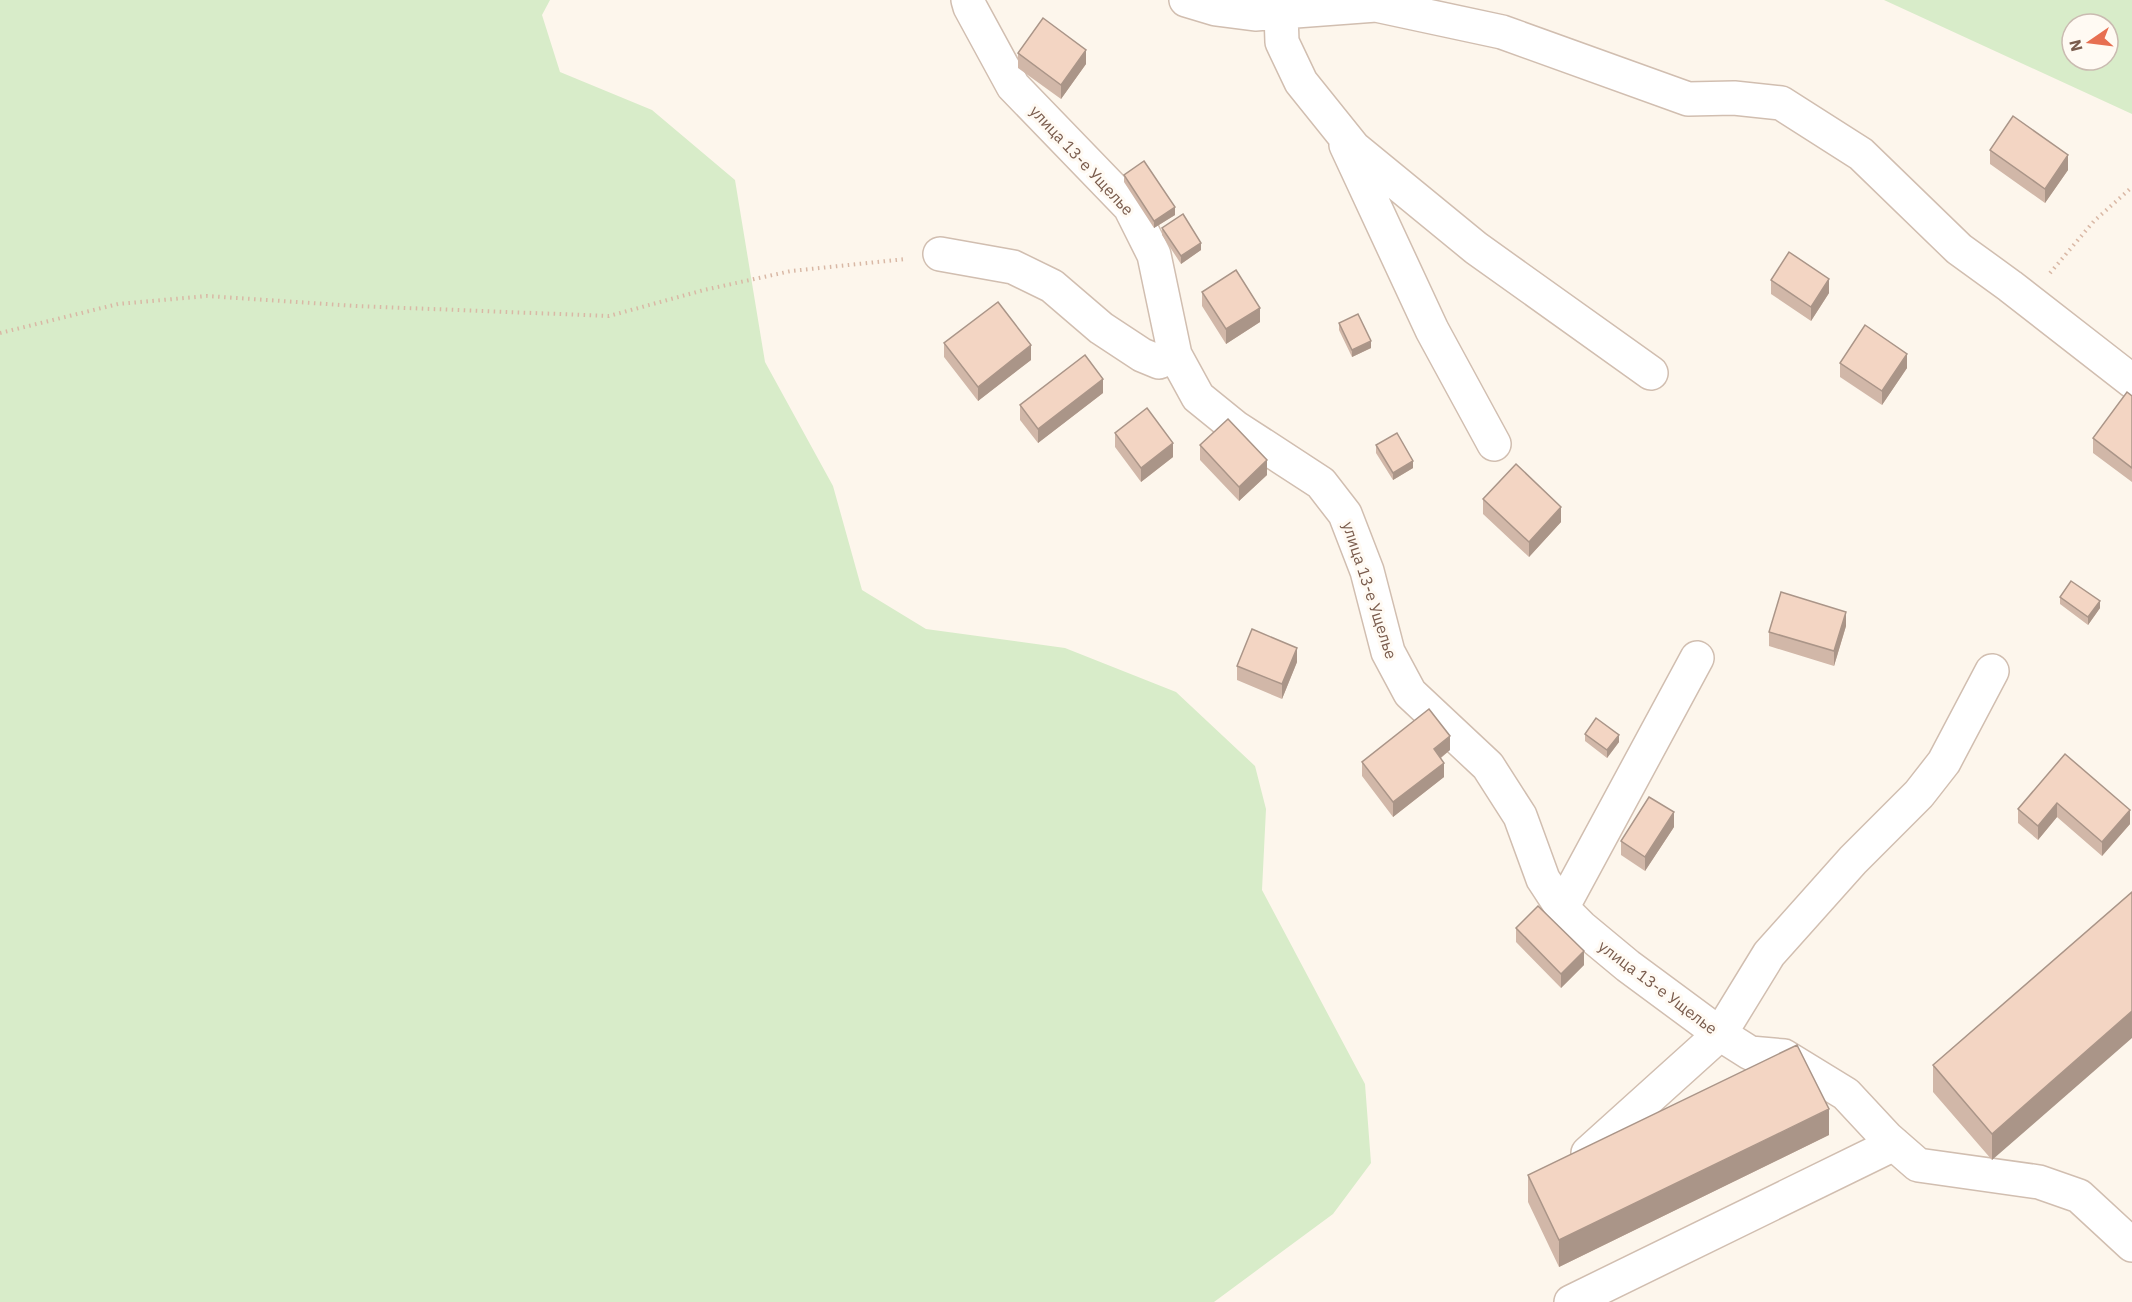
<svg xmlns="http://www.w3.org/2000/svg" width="2132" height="1302" viewBox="0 0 2132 1302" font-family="'IBM Plex Sans',sans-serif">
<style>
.green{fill:#d8ecc9;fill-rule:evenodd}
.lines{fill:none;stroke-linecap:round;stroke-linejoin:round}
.minor-casing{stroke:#d1beb0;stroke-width:36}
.path{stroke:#d9b8a5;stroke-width:4;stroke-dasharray:1.5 4.5;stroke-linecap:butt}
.minor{stroke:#fff;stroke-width:33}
.wall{fill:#d1b7a8}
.shaded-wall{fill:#aa9588}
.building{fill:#f3d5c3;stroke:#aa9588;stroke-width:1.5}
.labels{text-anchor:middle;stroke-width:6;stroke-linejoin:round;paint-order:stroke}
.street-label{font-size:16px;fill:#7a5c4d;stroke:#fffaf3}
</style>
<rect width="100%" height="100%" fill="#fdf6ec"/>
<!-- green -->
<path class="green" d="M0,0H550L542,15L560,72L652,110L735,180L765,362L833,486L862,590L926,629L1065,648L1176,692L1255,766L1266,809L1262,890L1365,1084L1371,1163L1333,1214L1214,1302H0Z
M1884,0H2132V114ZM2072,24H2108V60H2072Z"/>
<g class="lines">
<defs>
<path id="minor" d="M968,0L970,7L1013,86L1130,207L1154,255L1175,355L1198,397L1235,427L1321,483L1345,514L1367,571L1388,652L1410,693L1488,766L1520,816L1543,879L1562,908L1581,927L1628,966L1720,1034L1750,1053L1784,1056L1846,1094L1887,1138L1918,1165L2039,1182L2079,1196L2132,1245
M1186,0L1216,9L1255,14L1376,5L1502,32L1688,99L1734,98L1781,103L1861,154L1959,249L2010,286L2132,381
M1281,13L1282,42L1301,82L1354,148L1476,248L1651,373
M1346,145L1432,330L1494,444
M940,254L1013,267L1052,286L1101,328L1142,355L1159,362L1175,355
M1562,908L1697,658
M1588,1153L1720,1034L1769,954L1853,860L1919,794L1944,762L1992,671
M1571,1302L1894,1144"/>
</defs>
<!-- minor casing -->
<use href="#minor" class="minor-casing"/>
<!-- path -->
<path class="path" d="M2050,273L2094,221L2132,187
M0,333L118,304L207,296L356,306L609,316L704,290L791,271L906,259"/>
<!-- minor -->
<use href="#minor" class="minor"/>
</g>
<!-- wall -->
<path class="wall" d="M1018,53L1086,64L1061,99L1018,68Z
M1990,150L2068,170L2045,203L1990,164Z
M1124,175L1175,215L1154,228L1124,182Z
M1162,228L1201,250L1181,264L1162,235Z
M1771,280L1829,293L1811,321L1771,294Z
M1202,292L1260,322L1226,344L1202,306Z
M1339,323L1371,348L1352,357L1339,330Z
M944,343L1031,360L978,401L944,357Z
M1840,363L1907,368L1882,405L1840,377Z
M1103,393L1038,443L1020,420V405Z
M2132,396V482L2093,453V438Z
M1115,433L1173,457L1141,482L1115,447Z
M1200,445L1267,475L1239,501L1200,460Z
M1376,445L1413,468L1393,480L1376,453Z
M1483,499L1561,522L1529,557L1483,514Z
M2060,597L2100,608L2088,625L2060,604Z
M1846,626L1834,666L1769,646V632Z
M1297,662L1282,699L1237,680V666Z
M1585,734L1619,742L1607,758L1585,741Z
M1450,750L1441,758L1444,777L1393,817L1362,776V762Z
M2065,754L2130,824L2102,856L2057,817L2038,840L2018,823V809Z
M1674,827L1645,871L1621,855V841Z
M2132,892L1992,1160L1933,1092V1065Z
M1516,928L1584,965L1561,988L1516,942Z
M1829,1135L1559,1267L1528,1202V1175Z"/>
<!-- shaded-wall -->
<path class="shaded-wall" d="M1086,50V64L1061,99V85Z
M2068,155V170L2045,203V189Z
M1175,207V215L1154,228V221Z
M1201,243V250L1181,264V256Z
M1829,279V293L1811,321V307Z
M1260,308V322L1226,344V329Z
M1371,341V348L1352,357V350Z
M1031,345V360L978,401V387Z
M1907,354V368L1882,405V391Z
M1103,379V393L1038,443V429Z
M1173,443V457L1141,482V468Z
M1267,460V475L1239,501V487Z
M1413,461V468L1393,480V473Z
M1561,507V522L1529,557V542Z
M2100,601V608L2088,625V617Z
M1846,612V626L1834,666V651Z
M1297,648V662L1282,699V684Z
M1619,735V742L1607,758V750Z
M1450,736V750L1434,763V749Z
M1444,763V777L1393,817V802Z
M2057,803V817L2038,840V826Z
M2130,810V824L2102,856V842Z
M1674,812V827L1645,871V857Z
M1584,951V965L1561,988V974Z
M2132,1011V1038L1992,1160V1134Z
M1829,1109V1135L1559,1267V1240Z"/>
<!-- building -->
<path class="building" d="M1043,18L1086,50L1061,85L1018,53Z
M2013,116L2068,155L2045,189L1990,150Z
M1144,161L1175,207L1154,221L1124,175Z
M1183,214L1201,243L1181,256L1162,228Z
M1789,252L1829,279L1811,307L1771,280Z
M1236,270L1260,308L1226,329L1202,292Z
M998,302L1031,345L978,387L944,343Z
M1358,314L1371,341L1352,350L1339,323Z
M1865,325L1907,354L1882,391L1840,363Z
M1085,355L1103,379L1038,429L1020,405Z
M2127,392L2132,396V468L2093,438Z
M1147,408L1173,443L1141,468L1115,433Z
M1228,419L1267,460L1239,487L1200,445Z
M1397,433L1413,461L1393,473L1376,445Z
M1516,464L1561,507L1529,542L1483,499Z
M2071,581L2100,601L2088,617L2060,597Z
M1781,592L1846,612L1834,651L1769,632Z
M1252,629L1297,648L1282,684L1237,666Z
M1429,709L1450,736L1434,749L1444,763L1393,802L1362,762Z
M1596,718L1619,735L1607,750L1585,734Z
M2065,754L2130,810L2102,842L2057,803L2038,826L2018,809Z
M1649,797L1674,812L1645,857L1621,841Z
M2132,892V1011L1992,1134L1933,1065Z
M1538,906L1584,951L1561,974L1516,928Z
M1797,1045L1829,1109L1559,1240L1528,1175Z"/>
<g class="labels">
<!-- street labels -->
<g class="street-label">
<text transform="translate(1082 160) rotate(47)" y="6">улица 13-е Ущелье</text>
<text transform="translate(1370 590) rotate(72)" y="6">улица 13-е Ущелье</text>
<text transform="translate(1658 987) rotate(37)" y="6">улица 13-е Ущелье</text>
</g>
</g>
<!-- north arrow -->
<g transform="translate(2090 42) rotate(256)"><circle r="28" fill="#fffaf3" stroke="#cabbb1" stroke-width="1.5"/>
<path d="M0-4.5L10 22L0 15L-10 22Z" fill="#e76f51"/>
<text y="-9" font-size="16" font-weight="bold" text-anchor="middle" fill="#7a5c4d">N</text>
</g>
</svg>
